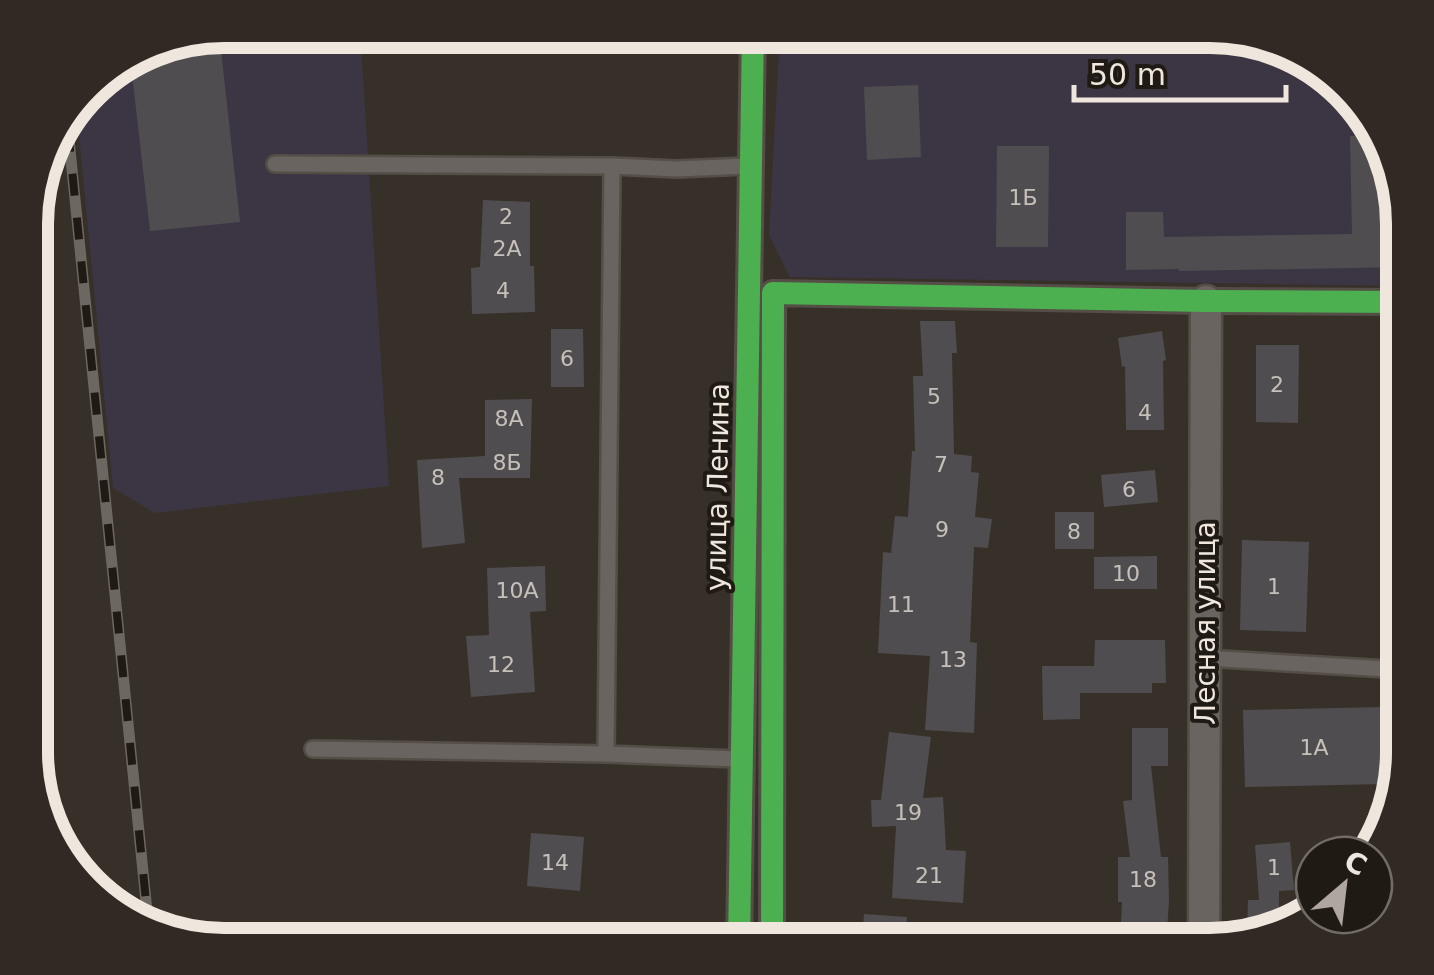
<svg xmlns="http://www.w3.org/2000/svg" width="1434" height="975" viewBox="0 0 1434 975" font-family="'DejaVu Sans',sans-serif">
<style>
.industrial{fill:#3c3644}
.building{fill:#504d50}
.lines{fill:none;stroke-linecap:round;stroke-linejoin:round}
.lane-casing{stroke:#544e47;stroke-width:20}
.street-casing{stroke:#544e47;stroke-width:35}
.fast-casing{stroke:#544e47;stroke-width:28}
.lane{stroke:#69645f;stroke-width:15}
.street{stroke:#69645f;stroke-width:30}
.fast{stroke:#4caf50;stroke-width:22}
.rail-casing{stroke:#6d6761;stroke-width:11}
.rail{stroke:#201a14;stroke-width:8;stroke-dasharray:22;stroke-linecap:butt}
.labels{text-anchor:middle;stroke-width:8;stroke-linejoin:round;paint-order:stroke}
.number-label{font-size:22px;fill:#c7c0ba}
.street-label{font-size:28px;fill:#efe7de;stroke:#201a14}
.rim{fill:none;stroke:#efe7de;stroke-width:12}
</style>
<rect width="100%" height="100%" fill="#373029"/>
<!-- industrial -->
<path class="industrial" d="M224,30H360L389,486L155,513L113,488L77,114L96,78Z
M780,30H1223L1328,70L1378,127L1404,211V286L790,277L769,235Z"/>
<!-- building -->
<path class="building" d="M219,32L240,222L150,231L131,65Z
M918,85L921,157L867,160L864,87Z
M1381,135L1404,211V267L1179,271V269L1126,270V212H1163L1164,237L1352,234L1350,136Z
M997,146H1049L1048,247H996Z
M483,200L530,202V266H534L535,312L472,314L471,268L480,267Z
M920,321H955L957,353H952L954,454L972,456L971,472L979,473L975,517L992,519L988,548L974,547L970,642L977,643L974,733L925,730L930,656L878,653L883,552L891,553L895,516L908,517L912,451H915L913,376H923Z
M551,329H583L584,387H551Z
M1162,331L1166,360L1163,361L1164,430H1126L1125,366L1122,367L1118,338Z
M1256,345H1299L1298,423L1256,422Z
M532,399L530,478H459L465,543L422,548L417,460L485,456V400Z
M1155,470L1158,502L1104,507L1101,475Z
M1055,512H1094V549H1055Z
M1242,540L1309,542L1306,632L1240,630Z
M1157,556V589H1094V557Z
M545,566L546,611L530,612L535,692L471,697L466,636L489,635L487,568Z
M1095,640H1165L1166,683H1152V693H1080V719L1043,720L1042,666H1094Z
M1383,707L1384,784L1245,787L1243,710Z
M1132,728H1168V766H1151L1161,857H1168L1169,901L1166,945H1120L1122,902H1118V857H1130L1123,801L1132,800Z
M889,732L931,737L923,798L943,797L946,850L966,851L963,903L892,898L896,826L872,827L871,800H881Z
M531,833L584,837L580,891L527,886Z
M1290,842L1294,890L1279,891V929L1247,936L1248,900H1259L1255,845Z
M864,914L907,917L905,945H862Z"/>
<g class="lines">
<defs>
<path id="lane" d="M275,164L612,166L677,169L747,166
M1205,658L1404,670
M313,749L606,754L738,759
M606,754L612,166"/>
<path id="street" d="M1204,945L1206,301"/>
<path id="fast" d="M739,945L753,30
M772,945L773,293L1206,301L1404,302"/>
</defs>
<!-- lane casing -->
<use href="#lane" class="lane-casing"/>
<!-- street casing -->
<use href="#street" class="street-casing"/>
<!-- fast casing -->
<use href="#fast" class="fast-casing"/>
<!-- lane -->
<use href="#lane" class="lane"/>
<!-- street -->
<use href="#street" class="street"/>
<!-- fast -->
<use href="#fast" class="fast"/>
<defs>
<path id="rail" d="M68,130L148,921"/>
</defs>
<!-- rail casing -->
<use href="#rail" class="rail-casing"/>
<!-- rail -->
<use href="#rail" class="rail"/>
</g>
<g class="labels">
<!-- number labels -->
<g class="number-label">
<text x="1023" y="205">1Б</text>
<text x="506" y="224">2</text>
<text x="507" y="256">2А</text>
<text x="503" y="298">4</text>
<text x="567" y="366">6</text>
<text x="1277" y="392">2</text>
<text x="934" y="404">5</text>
<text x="1145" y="420">4</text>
<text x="509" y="426">8А</text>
<text x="507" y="470">8Б</text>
<text x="941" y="472">7</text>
<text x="438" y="485">8</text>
<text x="1129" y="497">6</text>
<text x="942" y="537">9</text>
<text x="1074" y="539">8</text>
<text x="1126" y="581">10</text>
<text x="1274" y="594">1</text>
<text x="517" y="598">10А</text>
<text x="901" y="612">11</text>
<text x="953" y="667">13</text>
<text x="501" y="672">12</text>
<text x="1314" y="755">1А</text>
<text x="908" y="820">19</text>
<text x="555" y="870">14</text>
<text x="1274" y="875">1</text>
<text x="929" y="883">21</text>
<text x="1143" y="887">18</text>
</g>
<!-- street labels -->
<g class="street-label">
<text transform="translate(717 487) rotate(-89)" y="10">улица Ленина</text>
<text transform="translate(1205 623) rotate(-90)" y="10">Лесная улица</text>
</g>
</g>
<!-- crop -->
<path d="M0 0H1434V975H0ZM224 48H1210A176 176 0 0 1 1386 224V752A176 176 0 0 1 1210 928H224A176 176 0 0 1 48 752V224A176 176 0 0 1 224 48Z" fill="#312a24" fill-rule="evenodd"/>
<path class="rim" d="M224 48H1210A176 176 0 0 1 1386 224V752A176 176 0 0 1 1210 928H224A176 176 0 0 1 48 752V224A176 176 0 0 1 224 48Z"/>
<!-- north arrow -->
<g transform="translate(1344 885) rotate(28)"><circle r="48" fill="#201a14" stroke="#736c65" stroke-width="2.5"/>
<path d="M0-8L18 38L0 25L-18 38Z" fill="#afa79f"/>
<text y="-15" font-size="28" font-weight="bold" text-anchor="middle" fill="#efe7de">С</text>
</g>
<!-- scale -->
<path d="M1074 85v15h212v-15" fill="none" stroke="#efe7de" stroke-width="5"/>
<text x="1089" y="85" font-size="30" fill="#efe7de" stroke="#201a14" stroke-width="8" paint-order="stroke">50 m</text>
</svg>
